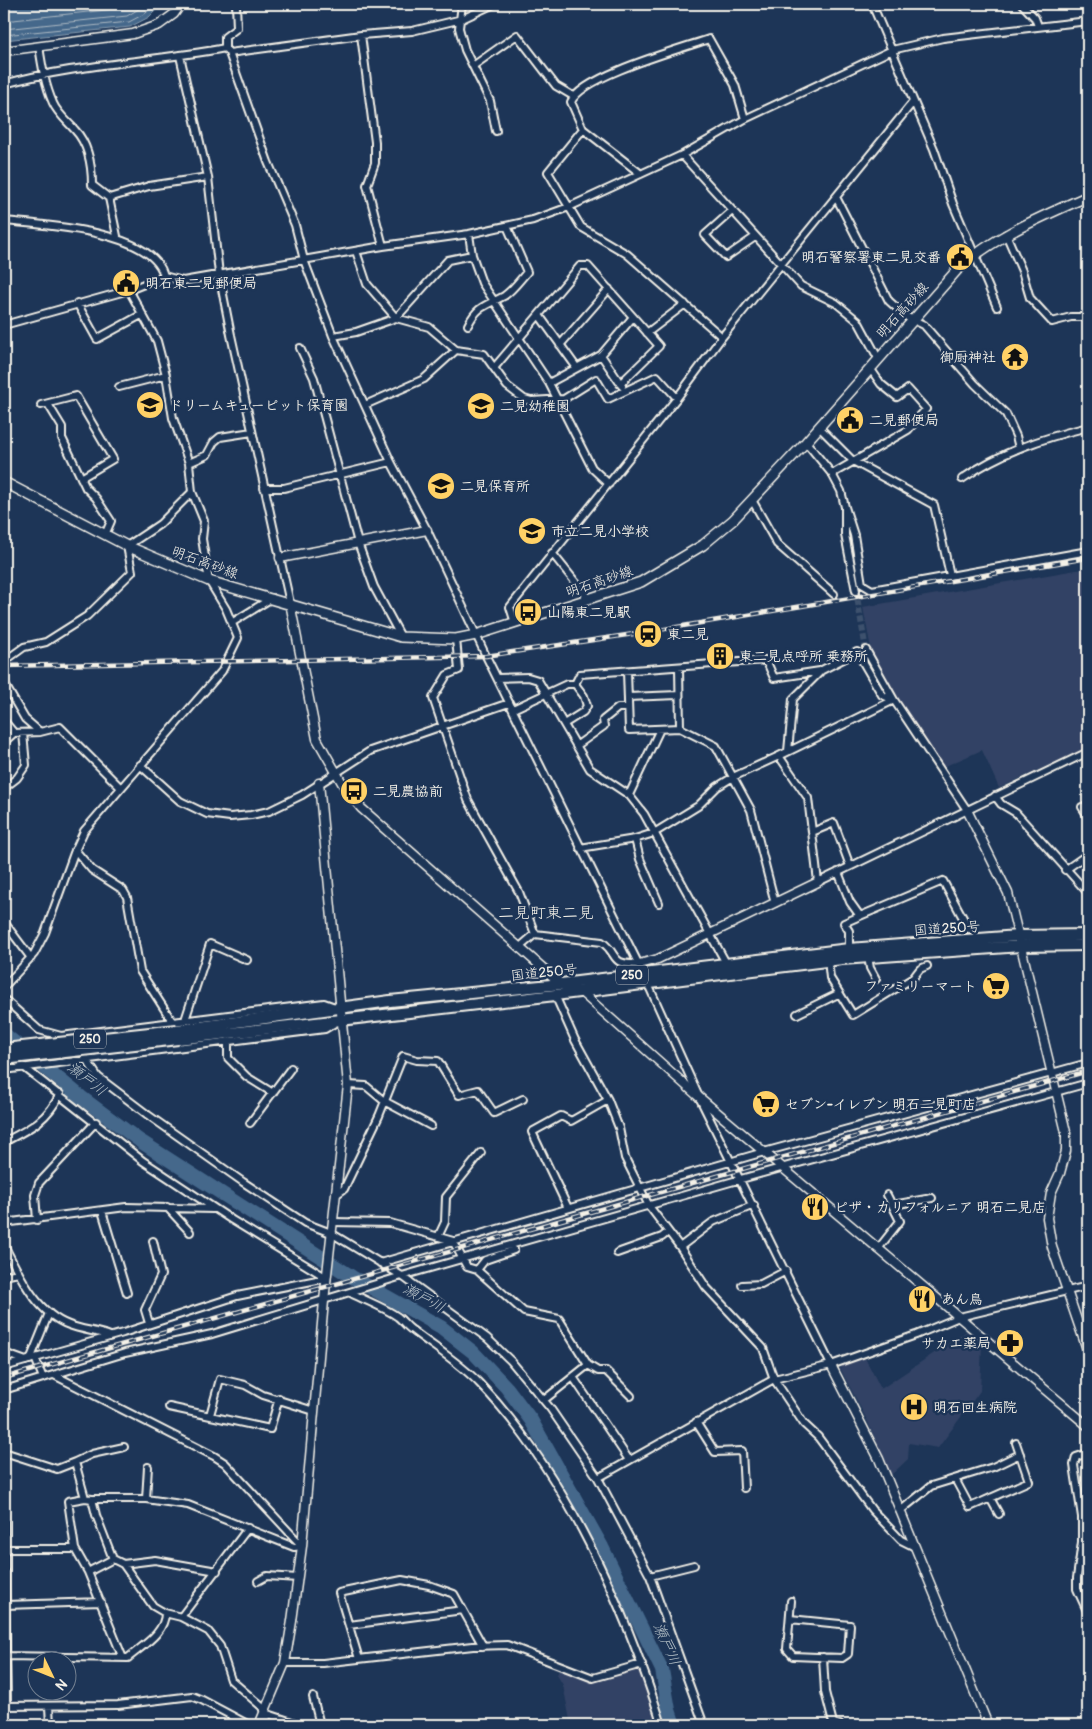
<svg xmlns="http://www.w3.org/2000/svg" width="1092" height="1729" viewBox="0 0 1092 1729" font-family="Pangolin,'Klee One',sans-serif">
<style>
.built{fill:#334365}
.water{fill:#44678b;stroke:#8a9eb0}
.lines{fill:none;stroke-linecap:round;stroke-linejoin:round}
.shore{stroke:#aebac3;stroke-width:1}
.river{stroke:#44678b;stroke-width:14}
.minor-tunnel{stroke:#3d516d;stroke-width:6;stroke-dasharray:6 3;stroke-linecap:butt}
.minor-casing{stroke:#f4f1e8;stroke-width:10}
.tertiary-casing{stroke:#f4f1e8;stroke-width:11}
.secondary-casing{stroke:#f4f1e8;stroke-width:12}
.trunk-casing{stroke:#f4f1e8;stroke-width:14}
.minor{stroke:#1d3557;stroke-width:6}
.tertiary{stroke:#1d3557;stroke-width:8}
.secondary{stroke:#1d3557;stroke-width:9}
.trunk{stroke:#1d3557;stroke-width:10}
.rail-casing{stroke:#f4f1e8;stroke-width:4.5}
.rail{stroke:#1d3557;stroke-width:2.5;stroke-dasharray:8;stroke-linecap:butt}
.trunk-bridge-casing{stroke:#f4f1e8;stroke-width:14;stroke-linecap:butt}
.trunk-bridge{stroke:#1d3557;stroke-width:10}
.labels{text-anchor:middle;stroke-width:5;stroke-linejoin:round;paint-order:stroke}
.shield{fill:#1d3557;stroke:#b4b9bc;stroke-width:1}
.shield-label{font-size:12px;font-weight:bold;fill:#f4f1e8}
.poi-label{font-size:14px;font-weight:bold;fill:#f4f1e8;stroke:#1d3557;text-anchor:start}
.street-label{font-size:14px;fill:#f4f1e8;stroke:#1d3557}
.water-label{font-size:15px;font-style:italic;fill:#b6c1c7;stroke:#1d3557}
.quarter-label{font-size:16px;fill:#f4f1e8;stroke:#1d3557}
</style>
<rect width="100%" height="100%" fill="#1d3557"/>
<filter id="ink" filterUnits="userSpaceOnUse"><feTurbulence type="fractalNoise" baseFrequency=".02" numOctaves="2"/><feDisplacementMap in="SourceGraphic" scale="10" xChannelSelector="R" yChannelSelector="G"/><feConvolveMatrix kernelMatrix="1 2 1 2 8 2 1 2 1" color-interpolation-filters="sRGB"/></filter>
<g filter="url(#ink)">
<!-- built -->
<path class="built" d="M1088,568V747L999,788L982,750L943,767L873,659L863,607Z
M967,1331L982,1343L980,1391L938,1448L909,1443L908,1459L891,1475L868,1422L840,1368L844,1365L865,1358L881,1389Z
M559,1670L582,1679L597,1680L640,1670L659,1725H571L563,1685L557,1675Z"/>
<!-- water -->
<path class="water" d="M4,4H162L149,17L130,27L4,40Z"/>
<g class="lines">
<!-- shore -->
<path class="shore" d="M4,21L125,8L135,4
M4,29L127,16L147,4
M4,35L129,22L146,13L155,4"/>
<!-- river -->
<path class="river" d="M4,1034L81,1097L140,1141L352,1277L441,1327L473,1352L507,1388L531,1420L602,1547L662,1670L669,1710L674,1725"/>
<!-- minor-tunnel -->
<path class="minor-tunnel" d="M856,591L866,650"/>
<defs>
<path id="minor" d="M462,4L459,28L465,50L490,101L496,131
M872,4L934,149L953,204L997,307
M1022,4L1035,18L1038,26
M361,35L375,142V163L367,185L383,246
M39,46C42,66 45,85 53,103C57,113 68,122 75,130C88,144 92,166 92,185L109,198L117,236
M225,48V37L237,28L236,4
M229,53L268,162L295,225L304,260L333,336L391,462L427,530L486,656L643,973L699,1097L831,1365
M180,56L208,177L219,274L231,335L290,603
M473,66L517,35L556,86L573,96
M4,84C76,64 151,62 225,48L229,53L361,35L412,31L462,19L494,4
M583,129L548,172L581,227L627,254L722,337
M682,155L801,286L836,303L858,321L878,358
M641,174L583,129L571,102C582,76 680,49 709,39L735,85L745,119
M836,197L889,301L907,317L924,325L975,384L1006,414L1016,436L1019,448
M109,198L149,186L208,177
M732,211L705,235L726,257L755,237
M4,221C43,225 153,230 164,276
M1006,234L1022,271L1030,298L1052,322L1071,317H1088
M356,251L367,284L396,318L429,327L456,350L484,354L507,386L524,399L531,401L564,399L596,379L608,399L657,376L677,398
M472,255L482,283L549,383L592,468L609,484
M77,303L97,339L141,315
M539,315L577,368
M4,325L129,290L164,276L183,281L383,246L469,234L533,220L569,207L682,155L745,119L892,50L943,38L1088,21
M468,325C478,305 486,306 504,296C512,291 520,280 527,272L507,226
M647,333L685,304
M333,336L356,332L396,318L448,260L472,255L469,234
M560,345L609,289
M300,348L314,378L358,543L374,587L401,637
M601,355L622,386
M494,368L580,266H588L659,346L620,384
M549,383L601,355L633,317
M119,387L166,375
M48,404L62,427V438L86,488L96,498L111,521L105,535
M41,405L76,396L113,459L81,478
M365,405L424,379L456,350
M819,427L853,461L934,505L950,575
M806,442L832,474L841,491L845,507V535L856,591
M189,463L207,455L214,442L220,437L252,432
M832,474L908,430L926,409L908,389L897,397L881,384L870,368
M962,479C1000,452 1043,438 1088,427
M264,488H284L391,462
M752,500L777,544L834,594
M845,507L854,535L862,584L872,590L1088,551
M552,553L589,599
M233,622L272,598
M515,623L510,607L677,398L722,337L913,102
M456,639L459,670L447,675L433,698L468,800L519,892L535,934
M866,650L894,700L779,756L808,798L818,882L1088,752
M6,660L24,647L46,642L87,616L132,572L127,546L160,524L192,492
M679,667L680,728L716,746L751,810L775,903
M4,670L6,660L5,659
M627,671L629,730L680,728
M497,678L528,677L538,680L590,769L629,795L644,814L726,963
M4,683L25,719L40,732
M575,684L580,674L766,660L774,678L820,671L857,652L882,695L894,700L967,810
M628,697L678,695
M513,709L567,684H575
M4,721L14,733
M564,724L583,712L587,706L584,696L575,684
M4,742L14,733L40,732L60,727L120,787
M576,746L604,726L603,720L618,708H628
M788,751L793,699L820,672
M140,765L180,801L207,814L230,817L251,815L269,811L302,795L370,751L509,703
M4,788L17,778L26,765L23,733
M629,795L660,729
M995,796L1001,804L1016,813L1088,893
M1082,807L1088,816
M812,832L834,823L850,866
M635,839L640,859L659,903
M580,848L635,839L654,833L698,806L717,787L733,777L779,756
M75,850L92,870L123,890L127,897L140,971L172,1021
M1065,870L1088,854
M838,872L850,902L860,916L943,881L969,929
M4,922L31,958
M520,947L535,934L602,942C620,955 608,965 639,964
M849,949V931L844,923L860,916
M868,957L870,968L876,979
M828,960L830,978L853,1015L913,978L920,969L927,966
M4,987L34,954L45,933L74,853L84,831L222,671L238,638L226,609L209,581L202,539L204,521L192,492L189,463L173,418L166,375L157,341L129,290
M555,995L575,1040L608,1100L619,1128L625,1158L649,1206L680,1247L706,1287L763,1348L774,1379L804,1424L818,1437L872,1510L901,1540L913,1546
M4,999L39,1030L61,1036L324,1003L335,1007
M797,1014L838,994
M185,1020L210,944L247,960
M70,1035L98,1077L148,1115L243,1182L305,1223L331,1233L402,1276L487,1338L511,1361L550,1408L598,1478L650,1576L704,1725
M228,1041V1058L247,1077L273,1093
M11,1057L143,1161L232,1220L327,1278
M4,1070L325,1029L335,1023
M348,1085L366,1086L384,1101L431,1126
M250,1123L291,1068
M4,1142C29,1129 47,1121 60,1094
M337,1194L344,1189L379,1116L403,1056L417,1060L438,1061L459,1095L478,1090L494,1113L523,1099
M893,1205L932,1198
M167,1207L190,1232
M568,1208L532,1132L561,1116L571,1121L608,1100
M102,1211L127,1293
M37,1220L35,1195L39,1183L96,1122
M333,1222L390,1223L453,1241L467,1267L477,1270L524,1312L559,1319L588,1365L544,1400
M4,1223L126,1207L213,1209
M438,1237L445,1222L446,1197L481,1153
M4,1245C19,1274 36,1313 69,1325C82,1330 97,1331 110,1336
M680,1247L713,1222L754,1205
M878,1249L900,1221L887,1195
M617,1253L662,1237L668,1232
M380,1263L764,1152L1088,1063
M477,1270L485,1260L514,1250
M4,1276L18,1273
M742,1285L761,1284L786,1271
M351,1293C366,1301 384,1307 398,1317C403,1321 407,1327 412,1330C435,1348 459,1362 480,1384C565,1472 626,1610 662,1725
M149,1323L145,1310L161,1275L153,1241
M4,1353L26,1361
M35,1358L43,1378
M30,1360L49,1313
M588,1365L598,1371H606L631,1396
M4,1367L123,1333L237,1296L327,1278
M54,1375L214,1456L225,1463L302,1546L294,1547L188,1505L146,1499L148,1467
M573,1377L629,1460
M4,1390L125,1353L212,1334L402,1276L741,1179L1088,1083
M169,1407L270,1429L279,1398
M210,1415L220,1379L245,1385L263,1395L314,1411
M696,1422L715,1452L742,1451L744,1488
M4,1452L57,1469L75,1462L85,1498L92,1499L96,1515L113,1559L123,1564L153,1606L165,1613L181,1617L208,1631L220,1646L231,1680L262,1707L269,1725
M1088,1453L1076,1457L1074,1465L1082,1517V1542L1077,1578V1589L1088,1613
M75,1462L92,1454L124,1447
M598,1478L774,1379L831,1365L916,1335L959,1317L1088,1286
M955,1479L970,1507L1029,1481L1016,1443
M990,1498L999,1514
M92,1499H146
M900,1511L931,1486L993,1467L1020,1454
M4,1516L6,1656H4
M5,1549H75L88,1572L122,1656
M75,1549L68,1501L85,1498
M123,1564L155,1560L217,1571
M88,1572L113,1559
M650,1576L694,1565
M258,1581L267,1576L298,1578
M5,1605L101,1602
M181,1617L248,1528
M790,1619L850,1625L848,1654L842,1658L793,1656L787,1649L791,1601
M349,1625L463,1610
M823,1657L825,1692L833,1723L840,1725
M359,1659L339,1593L402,1580L429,1585L454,1594L483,1646
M285,1663H323L473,1646L507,1645L593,1678L642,1664
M313,1697L320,1725
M4,1706L118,1705L192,1696L202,1700L249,1725
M7,1706L6,1656L128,1658C143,1645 165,1633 165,1613
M49,1706L50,1725
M265,1713L301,1725"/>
<path id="tertiary" d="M4,51L133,34L159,25L174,14L181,4
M280,558L427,530
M290,603L317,739L345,788L361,808L561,984L581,992L699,1097L1088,1426
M967,810L1008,893L1066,1132V1151L1060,1173L1051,1193L1047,1218L1052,1247L1088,1352
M639,964L658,959L818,882
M831,1365L879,1459L988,1725
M259,1725L285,1663L292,1621L302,1546L324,1301L348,1085L319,783"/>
<path id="secondary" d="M4,482L127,546L209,581L401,637L456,639L476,635L641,582L703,545L733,520L806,442L958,269C996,235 1042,217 1088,196"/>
<path id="trunk" d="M177,1030L390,1001L561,984L849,949L1018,936L1088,935
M178,1039L555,995L842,959L1021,946L1088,945"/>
</defs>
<!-- minor casing -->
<use href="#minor" class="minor-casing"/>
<!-- tertiary casing -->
<use href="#tertiary" class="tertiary-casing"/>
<!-- secondary casing -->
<use href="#secondary" class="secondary-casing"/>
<!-- trunk casing -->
<use href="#trunk" class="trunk-casing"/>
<!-- minor -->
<use href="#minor" class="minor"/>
<!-- tertiary -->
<use href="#tertiary" class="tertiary"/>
<!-- secondary -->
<use href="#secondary" class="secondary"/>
<!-- trunk -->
<use href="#trunk" class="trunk"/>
<defs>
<path id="rail" d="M4,666L486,656L647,632L1088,558
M4,1378L1088,1071"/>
</defs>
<!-- rail casing -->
<use href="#rail" class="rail-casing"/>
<!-- rail -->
<use href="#rail" class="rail"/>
<defs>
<path id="trunk-bridge" d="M4,1049L177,1030
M4,1059L178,1039"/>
</defs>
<!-- trunk-bridge casing -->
<use href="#trunk-bridge" class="trunk-bridge-casing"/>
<!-- trunk-bridge -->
<use href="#trunk-bridge" class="trunk-bridge"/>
</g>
</g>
<!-- icons -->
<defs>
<symbol id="civic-disc" viewBox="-11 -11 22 22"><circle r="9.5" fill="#ffd166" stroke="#1d3557"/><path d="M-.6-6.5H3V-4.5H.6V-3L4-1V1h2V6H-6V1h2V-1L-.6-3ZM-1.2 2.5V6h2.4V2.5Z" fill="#111"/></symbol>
<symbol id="temple-disc" viewBox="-11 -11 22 22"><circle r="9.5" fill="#ffd166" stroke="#1d3557"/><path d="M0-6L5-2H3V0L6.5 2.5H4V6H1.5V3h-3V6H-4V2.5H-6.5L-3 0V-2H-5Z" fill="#111"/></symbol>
<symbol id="school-disc" viewBox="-11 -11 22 22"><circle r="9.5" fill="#ffd166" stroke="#1d3557"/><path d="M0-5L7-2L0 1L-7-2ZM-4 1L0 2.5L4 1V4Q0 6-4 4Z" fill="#111"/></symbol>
<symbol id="bus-disc" viewBox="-11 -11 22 22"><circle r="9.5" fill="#ffd166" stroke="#1d3557"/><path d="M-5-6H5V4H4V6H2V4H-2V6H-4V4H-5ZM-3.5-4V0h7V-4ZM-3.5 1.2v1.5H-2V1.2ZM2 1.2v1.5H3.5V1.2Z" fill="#111"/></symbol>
<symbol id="station-disc" viewBox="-11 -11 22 22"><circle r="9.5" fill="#ffd166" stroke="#1d3557"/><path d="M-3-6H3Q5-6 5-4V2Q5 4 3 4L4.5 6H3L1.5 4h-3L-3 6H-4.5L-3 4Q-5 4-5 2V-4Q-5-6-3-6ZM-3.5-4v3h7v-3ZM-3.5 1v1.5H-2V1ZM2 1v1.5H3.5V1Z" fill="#111"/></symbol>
<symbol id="building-disc" viewBox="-11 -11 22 22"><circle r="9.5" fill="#ffd166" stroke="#1d3557"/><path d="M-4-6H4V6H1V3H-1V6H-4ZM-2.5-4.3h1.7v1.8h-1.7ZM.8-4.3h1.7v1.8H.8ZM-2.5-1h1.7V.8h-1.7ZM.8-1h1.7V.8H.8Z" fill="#111"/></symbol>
<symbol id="supermarket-disc" viewBox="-11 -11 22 22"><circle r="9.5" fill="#ffd166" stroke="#1d3557"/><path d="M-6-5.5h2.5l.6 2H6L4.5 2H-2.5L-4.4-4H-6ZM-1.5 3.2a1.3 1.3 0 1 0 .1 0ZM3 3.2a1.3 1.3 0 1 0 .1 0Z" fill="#111"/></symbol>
<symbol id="restaurant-disc" viewBox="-11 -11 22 22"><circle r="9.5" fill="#ffd166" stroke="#1d3557"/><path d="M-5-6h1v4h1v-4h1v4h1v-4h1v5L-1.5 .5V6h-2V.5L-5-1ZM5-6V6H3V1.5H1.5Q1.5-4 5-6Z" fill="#111"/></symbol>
<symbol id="pharmacy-disc" viewBox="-11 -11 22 22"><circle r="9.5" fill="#ffd166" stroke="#1d3557"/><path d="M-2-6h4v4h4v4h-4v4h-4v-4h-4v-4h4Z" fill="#111"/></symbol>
<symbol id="hospital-disc" viewBox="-11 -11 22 22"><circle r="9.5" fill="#ffd166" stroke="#1d3557"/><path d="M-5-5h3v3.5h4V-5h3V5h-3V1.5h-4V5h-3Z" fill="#111"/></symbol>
</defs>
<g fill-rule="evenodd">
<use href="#civic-disc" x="944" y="241" width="32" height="32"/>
<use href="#civic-disc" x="110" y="267" width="32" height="32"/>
<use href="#temple-disc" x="999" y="341" width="32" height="32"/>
<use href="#school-disc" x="134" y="389" width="32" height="32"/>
<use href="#school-disc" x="465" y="390" width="32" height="32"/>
<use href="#civic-disc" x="834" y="404" width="32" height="32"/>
<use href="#school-disc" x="425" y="470" width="32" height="32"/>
<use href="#school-disc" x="516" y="515" width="32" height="32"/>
<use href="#bus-disc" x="512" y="596" width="32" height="32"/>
<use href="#station-disc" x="632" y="618" width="32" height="32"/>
<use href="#building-disc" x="704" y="640" width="32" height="32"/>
<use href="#bus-disc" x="338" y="775" width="32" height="32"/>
<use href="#supermarket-disc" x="980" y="970" width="32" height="32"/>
<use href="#supermarket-disc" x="750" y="1088" width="32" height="32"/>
<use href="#restaurant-disc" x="799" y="1191" width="32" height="32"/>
<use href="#restaurant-disc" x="906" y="1283" width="32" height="32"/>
<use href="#pharmacy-disc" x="994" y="1327" width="32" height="32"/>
<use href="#hospital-disc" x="898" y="1391" width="32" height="32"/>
</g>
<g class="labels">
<!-- shield labels -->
<g class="shield">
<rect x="616" y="965.5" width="32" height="19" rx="4"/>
<rect x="74" y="1029.5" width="32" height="19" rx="4"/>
</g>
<g class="shield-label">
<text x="632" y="979">250</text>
<text x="90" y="1043">250</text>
</g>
<!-- poi labels -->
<g class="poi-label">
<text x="941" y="262" text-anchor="end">明石警察署東二見交番</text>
<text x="145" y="288">明石東二見郵便局</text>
<text x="996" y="362" text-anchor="end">御厨神社</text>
<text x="169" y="410">ドリームキューピット保育園</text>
<text x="500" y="411">二見幼稚園</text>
<text x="869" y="425">二見郵便局</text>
<text x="460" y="491">二見保育所</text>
<text x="551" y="536">市立二見小学校</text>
<text x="547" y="617">山陽東二見駅</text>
<text x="667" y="639">東二見</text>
<text x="739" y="661">東二見点呼所 乗務所</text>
<text x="373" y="796">二見農協前</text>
<text x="977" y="991" text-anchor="end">ファミリーマート</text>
<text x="785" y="1109">セブン-イレブン 明石二見町店</text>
<text x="834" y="1212">ピザ・カリフォルニア 明石二見店</text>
<text x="941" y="1304">あん鳥</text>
<text x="991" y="1348" text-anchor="end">サカエ薬局</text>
<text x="933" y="1412">明石回生病院</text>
</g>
<!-- street labels -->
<g class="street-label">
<text transform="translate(902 310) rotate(-48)" y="5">明石高砂線</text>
<text transform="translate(205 562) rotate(20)" y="5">明石高砂線</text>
<text transform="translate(599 581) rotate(-19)" y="5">明石高砂線</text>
<text transform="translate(947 928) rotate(-4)" y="5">国道250号</text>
<text transform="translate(544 972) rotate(-6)" y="5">国道250号</text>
</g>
<!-- water labels -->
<g class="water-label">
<text transform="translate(87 1079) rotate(38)" y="5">瀬戸川</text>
<text transform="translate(424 1298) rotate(29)" y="5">瀬戸川</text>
<text transform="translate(667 1644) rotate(66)" y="5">瀬戸川</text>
</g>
<!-- quarter labels -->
<g class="quarter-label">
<text x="546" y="918">二見町東二見</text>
</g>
</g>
<!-- margin -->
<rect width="1092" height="1729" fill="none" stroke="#1d3557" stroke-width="20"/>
<rect x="10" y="10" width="1072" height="1709" fill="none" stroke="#f4f1e8" stroke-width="2" filter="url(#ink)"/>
<!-- north arrow -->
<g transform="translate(52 1676) rotate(133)"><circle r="24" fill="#1d3557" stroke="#738091"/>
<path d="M0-4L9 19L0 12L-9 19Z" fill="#ffd166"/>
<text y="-8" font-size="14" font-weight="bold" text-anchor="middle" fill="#f4f1e8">N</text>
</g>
</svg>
